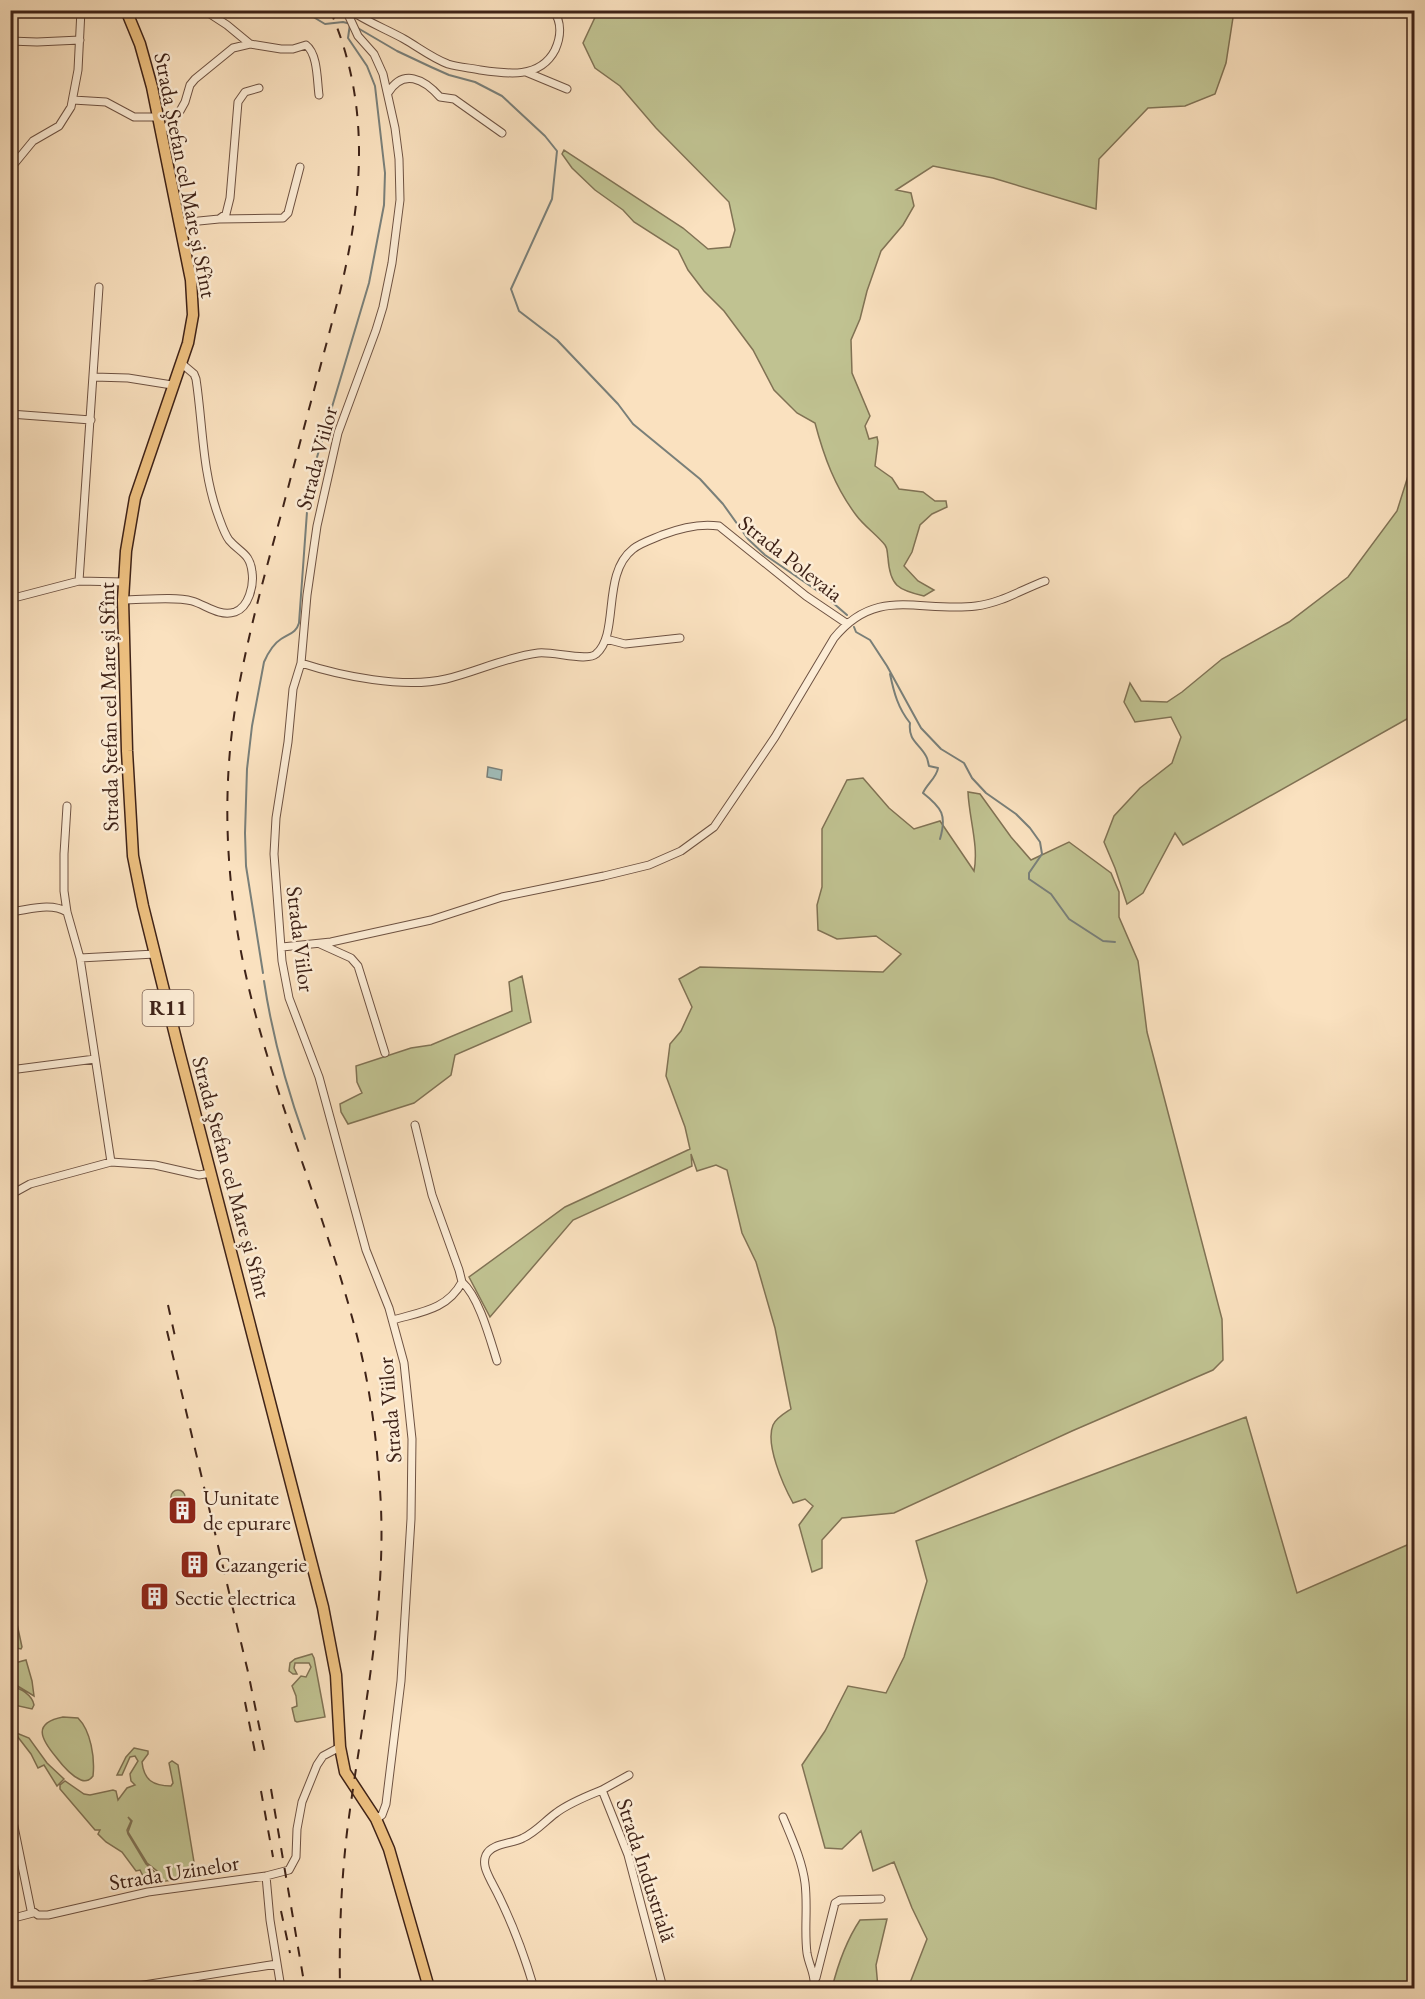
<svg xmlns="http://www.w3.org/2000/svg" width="1425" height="1999" viewBox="0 0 1425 1999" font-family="'EB Garamond',serif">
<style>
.green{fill:#c0c291;stroke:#807254;stroke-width:1.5}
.water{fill:#a0bcb9;stroke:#797f79;stroke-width:1.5}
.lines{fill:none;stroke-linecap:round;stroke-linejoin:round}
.stream{stroke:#797f79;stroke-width:2}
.street-casing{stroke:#6e5242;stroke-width:9}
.primary-casing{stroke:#3f2318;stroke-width:13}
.street{stroke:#fcecd5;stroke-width:7}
.primary{stroke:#edc080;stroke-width:10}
.rail{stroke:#3f2318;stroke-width:2;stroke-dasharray:10 10;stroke-linecap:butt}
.labels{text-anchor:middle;stroke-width:5;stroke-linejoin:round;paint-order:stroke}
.shield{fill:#fcecd5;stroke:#785f51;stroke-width:1.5}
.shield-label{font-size:21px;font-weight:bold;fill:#3f2318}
.street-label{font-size:22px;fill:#3f2318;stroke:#fcecd5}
.poi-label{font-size:22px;fill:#3f2318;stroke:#fcecd5;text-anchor:start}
</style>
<rect width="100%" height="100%" fill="#fae1bf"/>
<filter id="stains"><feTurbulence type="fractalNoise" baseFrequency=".00333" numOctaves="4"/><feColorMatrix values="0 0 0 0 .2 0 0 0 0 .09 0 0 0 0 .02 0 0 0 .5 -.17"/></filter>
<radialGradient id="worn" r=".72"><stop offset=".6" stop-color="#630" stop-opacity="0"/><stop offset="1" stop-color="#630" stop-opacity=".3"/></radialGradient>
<!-- green -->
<path class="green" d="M598,11H1234L1226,63L1215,94L1185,106L1148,108L1099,159L1096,209L993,178L933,166L896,190L911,193L914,206L903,225L881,251L867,291L860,319L851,340L852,373L870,416L865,426L869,439L877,437L878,442L875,466L892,478L899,489L923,492L935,501H946L947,507L932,514L920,525L912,552L904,566L918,581L934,590L924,596C898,590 890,586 888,558C887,553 888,549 885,545C876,534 864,526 856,515C835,487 824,457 815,423L797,413L774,390L753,350L724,311L704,291L688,270L678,250L634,222L623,210L595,190L572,168L562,154L564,150L683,228L708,249L730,247L735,230L729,202L656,128L620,86L595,68L583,43Z
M1414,457V715L1183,845L1175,833L1143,893L1127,904L1115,868L1104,842L1114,816L1140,788L1172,763L1181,737L1171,717L1135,722L1124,702L1130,683L1141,701L1167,702L1182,692L1222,659L1289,622L1348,577L1397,511Z
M863,778L889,808L914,829L940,821L974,871C979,846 969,818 968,792L980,794L1011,837L1031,860L1069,842L1111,873L1119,892V917L1138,961L1147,1032L1222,1319L1223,1360L1213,1370L1072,1431L894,1513L842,1518L822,1540V1568L812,1572L799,1525L813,1506L805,1499L793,1503C783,1485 765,1444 773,1425C776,1418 785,1413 791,1409L775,1328L756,1262L742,1233L727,1170L716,1165L697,1171L691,1154L692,1166L573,1220L490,1317L469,1277L565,1207L690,1149L685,1127L666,1076L670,1044L681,1031L692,1007L679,979L700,967L883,972L901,954L876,936L837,939L818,930L817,905L822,887V829L847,780Z
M522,976L531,1022L455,1055L451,1075L414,1103L348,1124L341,1112L340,1104L362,1093L357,1082L356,1066L411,1048L431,1045L512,1011L509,982Z
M1246,1417L1297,1593L1414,1542V1988H908L927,1939L912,1908L894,1862L873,1871L861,1831L842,1849L825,1848L802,1765L825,1731L848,1686L886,1693L904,1657L927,1581L916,1541Z
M171 1497a7 7 0 1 1 14 0a7 7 0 1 1-14 0Z
M11,1596L22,1647L21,1649L11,1647Z
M312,1654L314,1658L325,1717L297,1722L295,1721L292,1708L297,1706L296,1696L292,1686L301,1676L306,1677L311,1667L309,1663H295L294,1668L297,1674H293L289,1671L290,1663L295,1659Z
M26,1660L32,1681L34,1696L11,1682V1664Z
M11,1685C20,1689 32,1694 34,1705L32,1709L14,1705Z
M63,1717L78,1718C91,1731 95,1758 93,1776C90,1780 86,1782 81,1780C71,1776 62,1765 56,1757C41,1739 32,1723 63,1717Z
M14,1732L29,1738L47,1763L64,1779L57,1786L44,1765L38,1768L31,1754Z
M134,1748L148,1751V1754L142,1762C144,1780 153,1786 171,1786L173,1783L169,1763L172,1761L178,1765L195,1868L202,1876L159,1882L157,1871L147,1863L128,1832L132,1821L128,1817L131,1821L127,1830L128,1834L146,1864L157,1874V1882L146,1884L140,1878L143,1876L140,1870L136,1871L122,1852L106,1842L98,1834L100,1830H95L60,1789V1785L65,1781L84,1794L90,1795L113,1790L116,1791L118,1800L127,1788L135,1785L131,1781L130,1774L138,1761L135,1756L130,1757L122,1775H117L126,1757Z
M887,1919L876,1965L878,1988H832C838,1964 846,1941 860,1920Z"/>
<!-- water -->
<path class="water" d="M488,767L502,770L501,780L487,777Z"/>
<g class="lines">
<!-- stream -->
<path class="stream" d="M273,10L291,17L305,12L325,24L343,22L351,24
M356,27L397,51L431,67L449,75L475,82L502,96L545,136L557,151L552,199L511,289L519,311L557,340L618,404L633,424L700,479L723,504L748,539L765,555L825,596L847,615
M854,627L856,632L870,640L887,666L921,728L941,749L964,763L972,778L986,793L1016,814L1030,828L1040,842L1042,854L1029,873V879L1051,894L1069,919L1103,941L1115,942
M890,674C894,693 898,708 910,723C908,741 919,743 926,756C928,759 928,763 929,766L938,768C937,777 927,784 923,793C942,808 947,815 940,839
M263,973L246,866L245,833L247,769L252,726L264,662C268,653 273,644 281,639C290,633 296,633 299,623L309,484L369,283L384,205L385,173L375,86L367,66L348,38L350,24
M264,981C272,1034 287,1089 305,1139"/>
<defs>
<path id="street" d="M204,10L227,25L250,44L281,49H293L306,45C318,54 317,81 319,95
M346,10L358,36L374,54L383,74L395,128L399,159L400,200L392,263L383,307L376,330L338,433L317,526L307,595L301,663L293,689L288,742L276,818L274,854L282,961L289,998L319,1077L366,1250L389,1308L404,1363L412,1439L411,1519L401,1681L386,1804L382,1815L376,1819
M350,10C367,22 386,29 404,39C418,47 432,58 448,64C458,67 470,68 480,70C507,74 540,79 555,50C561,37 562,22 553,10
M10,41L37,42L80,40
M526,72L567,89
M388,93C403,68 424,79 440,97L454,99L502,133
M73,100L106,102L134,117H158
M160,130L168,126L180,111L185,102L190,85L195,79L233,48L250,44
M10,169L33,141L59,126L71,107L78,70L81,10
M219,219L283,218L288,213L300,167
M179,223L219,219L226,214L230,198L238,102L245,92L259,88
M94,377L128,378L172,385
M10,414L91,420
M79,581L99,287
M10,599L79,581L124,582
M123,600C142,600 175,596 192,601C206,605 219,617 235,612C249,607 254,585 252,572C250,553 240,553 229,540C224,533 221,523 218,515C202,471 203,425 196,379L194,374L181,363
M606,639L625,644L680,638
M301,663C341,676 404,689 446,679C476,672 506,657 538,653C553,651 587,662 596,654C620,634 601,574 633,549C640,543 653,539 662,535C680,528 700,523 719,526L806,596L846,623
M67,806L64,854V891L67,912L80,958L111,1162
M10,912C29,910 50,902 67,912
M320,944L351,958L358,966L385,1053
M282,947L331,942L431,920L502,897L604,876L649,865L681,851L714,827L775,737L834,638C877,585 920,613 976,606C1001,603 1023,589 1045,581
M80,958L155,954
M10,1070L95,1059
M10,1195L30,1184L111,1162L155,1165L199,1175L211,1173
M462,1282C479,1297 490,1339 497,1361
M393,1320C420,1312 447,1310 462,1282L459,1270L432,1195L415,1125
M602,1790L629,1775
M10,1807L31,1910L38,1915H48L148,1892L266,1876L289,1870L296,1857L297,1829L302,1802L317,1765L323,1756L340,1747
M783,1817C792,1839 802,1860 805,1883C808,1907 804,1930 807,1953C809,1966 816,1975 814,1988
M266,1876L270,1920L281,1988
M10,1919L33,1913
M816,1978L835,1903L840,1900L881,1899
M125,1988L277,1964
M534,1988C523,1951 510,1916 491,1881C487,1873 482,1864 486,1855C492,1843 512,1844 523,1838C536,1832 545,1821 556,1813C569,1803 587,1796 602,1790L628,1855L663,1988"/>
<path id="primary" d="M126,10L140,44L152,87L191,280L193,315L188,343L135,498L126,551L123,600L127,751L133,856L143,906L179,1051L323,1607L336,1675L340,1747L345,1772L376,1819L389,1849L429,1988"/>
</defs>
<!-- street casing -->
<use href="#street" class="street-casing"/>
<!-- primary casing -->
<use href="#primary" class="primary-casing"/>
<!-- street -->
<use href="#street" class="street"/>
<!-- primary -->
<use href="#primary" class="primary"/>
<!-- rail -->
<path class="rail" d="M330,10C371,104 363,196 340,292C321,365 301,438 282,511C265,573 248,634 237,697C222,783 225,871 242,957C269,1091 328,1216 360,1348C370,1391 376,1434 379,1477C390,1597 362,1714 347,1832C341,1884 339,1937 340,1988
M168,1305L176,1341
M167,1331L248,1672L264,1750
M245,1702L255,1752
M271,1789L305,1988
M261,1791L273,1857
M281,1911L290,1953"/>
</g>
<!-- icons -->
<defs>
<symbol id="building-square" viewBox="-11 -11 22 22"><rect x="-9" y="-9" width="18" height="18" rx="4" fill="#8f2418" stroke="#fcecd5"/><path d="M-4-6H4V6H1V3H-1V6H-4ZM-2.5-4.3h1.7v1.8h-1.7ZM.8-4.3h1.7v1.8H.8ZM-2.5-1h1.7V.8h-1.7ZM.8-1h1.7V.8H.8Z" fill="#fff"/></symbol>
</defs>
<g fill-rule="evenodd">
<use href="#building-square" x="166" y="1494" width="33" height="33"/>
<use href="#building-square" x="178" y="1548" width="33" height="33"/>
<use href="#building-square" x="138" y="1580" width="33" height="33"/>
</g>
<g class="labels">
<!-- shield labels -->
<rect class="shield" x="142.5" y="990" width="51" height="36" rx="4.5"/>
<g class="shield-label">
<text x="168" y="1015">R11</text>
</g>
<!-- street labels -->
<g class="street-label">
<text transform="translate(186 175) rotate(79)" y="8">Strada Ştefan cel Mare şi Sfînt</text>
<text transform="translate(316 458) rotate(-75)" y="8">Strada Viilor</text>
<text transform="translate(791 558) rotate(38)" y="8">Strada Polevaia</text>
<text transform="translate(108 707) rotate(-91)" y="8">Strada Ştefan cel Mare şi Sfînt</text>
<text transform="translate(301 939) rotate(83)" y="8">Strada Viilor</text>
<text transform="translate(232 1177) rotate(75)" y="8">Strada Ştefan cel Mare şi Sfînt</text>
<text transform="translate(389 1410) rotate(-95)" y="8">Strada Viilor</text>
<text transform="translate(647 1870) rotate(72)" y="8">Strada Industrială</text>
<text transform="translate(174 1872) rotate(-9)" y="8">Strada Uzinelor</text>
</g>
<!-- poi labels -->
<g class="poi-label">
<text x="203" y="1505">Uunitate<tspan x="203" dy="25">de epurare</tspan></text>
<text x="215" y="1572">Cazangerie</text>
<text x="175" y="1605">Sectie electrica</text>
</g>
</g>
<!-- margin -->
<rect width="1425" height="1999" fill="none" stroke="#fae1bf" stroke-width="36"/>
<rect x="12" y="12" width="1401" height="1975" fill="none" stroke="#3f2318" stroke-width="3"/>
<rect x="18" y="18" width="1389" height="1963" fill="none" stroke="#3f2318" stroke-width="1.5"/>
<rect width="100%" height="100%" filter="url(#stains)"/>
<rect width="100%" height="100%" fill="url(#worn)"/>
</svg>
